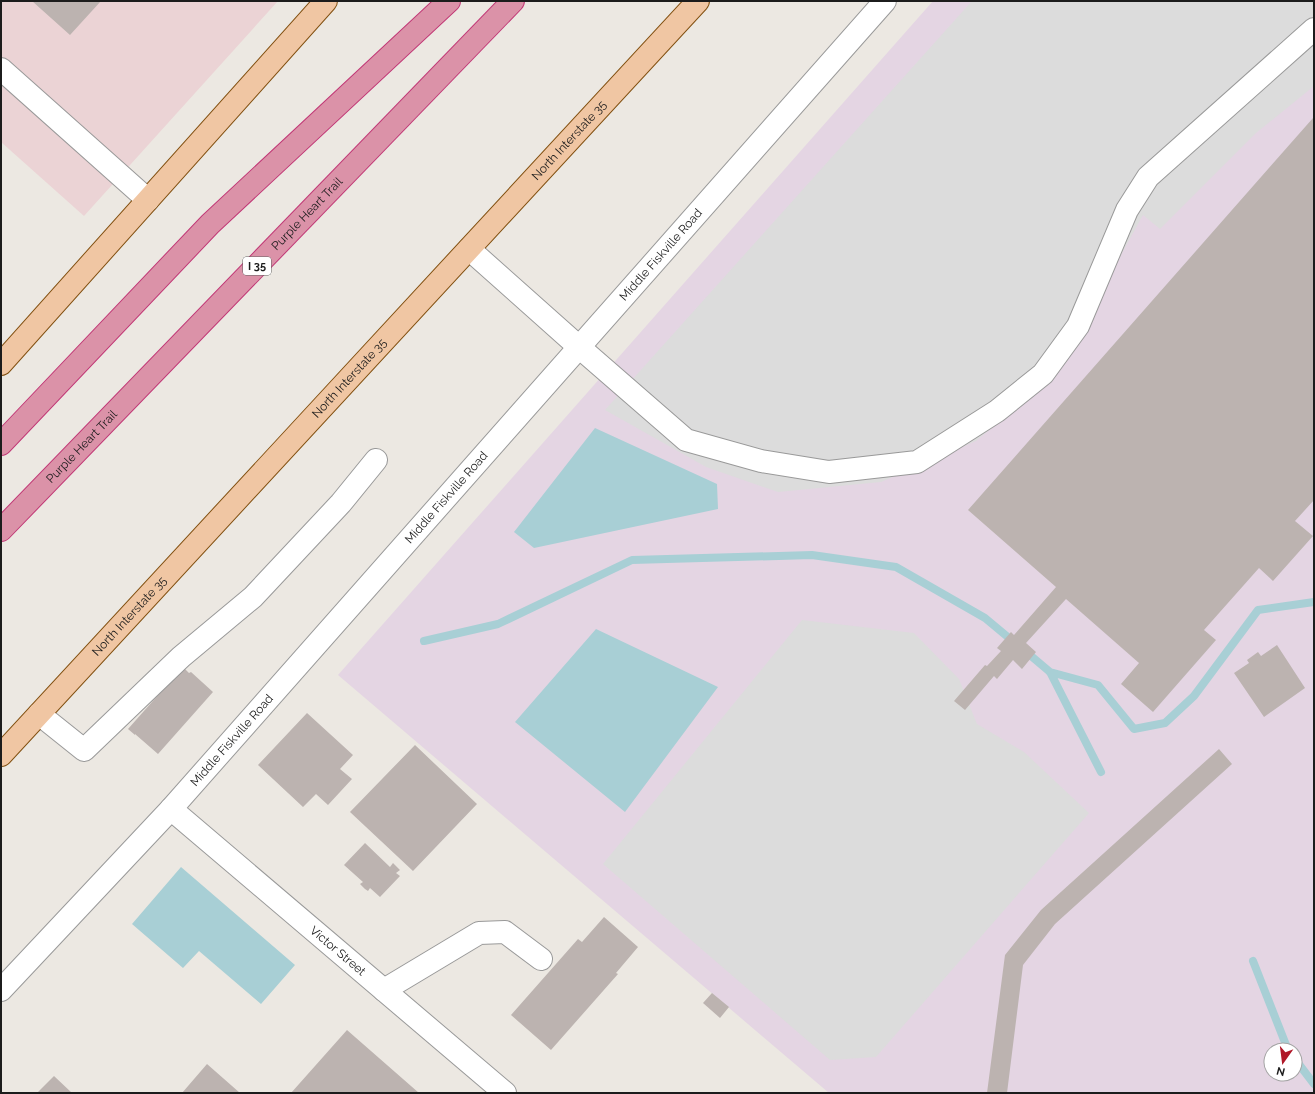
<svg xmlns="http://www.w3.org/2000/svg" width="1315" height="1094" viewBox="0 0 1315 1094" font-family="Raleway,sans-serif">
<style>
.commercial{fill:#ebd3d5}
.industrial{fill:#e4d5e3;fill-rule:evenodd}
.parking{fill:#dcdcdc}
.water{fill:#a8cfd5}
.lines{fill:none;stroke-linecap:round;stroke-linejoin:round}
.stream{stroke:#a8cfd5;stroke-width:8}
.building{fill:#bcb3b0}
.minor-casing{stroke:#999;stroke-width:24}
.major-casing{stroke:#825011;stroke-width:24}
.highway-casing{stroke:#c13876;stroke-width:24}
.minor{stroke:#fff;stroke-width:22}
.major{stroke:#f0c6a3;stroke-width:22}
.highway{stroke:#db92a8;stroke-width:22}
.labels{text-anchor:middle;stroke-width:3.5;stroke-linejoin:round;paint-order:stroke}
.shield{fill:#fff;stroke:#606060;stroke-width:1}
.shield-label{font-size:11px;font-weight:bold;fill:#1c1c1c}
.street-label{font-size:12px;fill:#1c1c1c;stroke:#fff}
</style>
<rect width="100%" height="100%" fill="#ece8e2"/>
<!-- commercial -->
<path class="commercial" d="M1,1H278L84,216L1,142Z"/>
<!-- industrial -->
<path class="industrial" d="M933,1H1314V1093H829L338,675ZM1271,1050H1295V1074H1271Z"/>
<!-- parking -->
<path class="parking" d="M972,1H1314V86L1256,133L1160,229L1143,215L1055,375L976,441L881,482L778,492L706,467L605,410Z
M802,620L914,633L959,679L977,724L1024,752L1089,813L876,1057L830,1060L603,864Z"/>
<!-- water -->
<path class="water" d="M595,428L717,484L718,509L534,548L514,532Z
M596,629L718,687L625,812L515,722Z
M181,867L295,965L261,1004L199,951L183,968L132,924Z"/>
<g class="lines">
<!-- stream -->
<path class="stream" d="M424,641L498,624L632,560L812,555L896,567L985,618L1015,643
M1024,650L1050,672L1101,772
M1050,672L1098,685L1134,729L1165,723L1194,696L1258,610L1314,602
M1253,961L1288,1050
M1295,1059L1314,1084"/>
</g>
<!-- building -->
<path class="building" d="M32,1H101L70,35Z
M1313,118L1314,119V500L1295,521L1313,536L1273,581L1259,568L1204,630L1216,640L1153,712L1121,684L1139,663L1066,599L1026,643L1036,652L1022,669L1013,660L997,679L994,676L965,710L954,701L985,665L987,666L1001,651L997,648L1011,632L1014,635L1056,587L968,510Z
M1277,645L1305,688L1264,717L1234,673L1249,663L1247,660L1258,652L1261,656Z
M183,667L189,673L191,672L213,692L158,754L135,734V735L128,729Z
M307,713L353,755L340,769L352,779L328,805L316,794L303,807L258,765Z
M415,745L477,804L413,871L350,812Z
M1219,749L1232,764L1055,924L1023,965L1007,1093H987L1005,955L1041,910Z
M365,843L390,867L393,863L400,870L396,873L400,876L380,897L370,888L368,891L365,889L360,884L363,882L344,865Z
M604,917L638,947L616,973L618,974L551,1050L511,1015L578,939L582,942Z
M712,993L729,1007L720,1018L703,1003Z
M347,1030L419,1093H291Z
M207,1064L240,1093H182Z
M54,1076L72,1093H37Z"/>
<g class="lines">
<defs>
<g id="minor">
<path d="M1,69L148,200"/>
<path d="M469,249L579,347L686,440L761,461L829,472L917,462L997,411L1043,374L1078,326L1127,210L1148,177L1314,29"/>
<path d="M39,714L84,750L181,657L253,597L341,503L376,460"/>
<path id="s1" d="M171,809L505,1093"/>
<path id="s2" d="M1,990L171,809L885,1"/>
<path d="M384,990L479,933L505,932L541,959"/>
</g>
<g id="major">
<path d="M1,364L326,1"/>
<path id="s3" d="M1,755L698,1"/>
</g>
<g id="highway">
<path d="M1,444L210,224L449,1"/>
<path id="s4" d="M1,530L513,1"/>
</g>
</defs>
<!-- minor casing -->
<use href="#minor" class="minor-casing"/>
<!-- major casing -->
<use href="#major" class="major-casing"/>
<!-- highway casing -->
<use href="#highway" class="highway-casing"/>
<!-- minor -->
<use href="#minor" class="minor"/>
<!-- major -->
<use href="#major" class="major"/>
<!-- highway -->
<use href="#highway" class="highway"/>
</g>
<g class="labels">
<!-- shield labels -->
<rect class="shield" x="243" y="257" width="28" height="18" rx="3"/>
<g class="shield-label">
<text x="257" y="270">I 35</text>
</g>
<!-- street labels -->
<g class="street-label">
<text dy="4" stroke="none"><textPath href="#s3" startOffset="837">North Interstate 35</textPath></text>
<text dy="4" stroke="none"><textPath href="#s4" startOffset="440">Purple Heart Trail</textPath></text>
<text dy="4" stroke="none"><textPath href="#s2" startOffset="988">Middle Fiskville Road</textPath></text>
<text dy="4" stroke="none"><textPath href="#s3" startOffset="513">North Interstate 35</textPath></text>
<text dy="4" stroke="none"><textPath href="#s4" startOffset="116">Purple Heart Trail</textPath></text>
<text dy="4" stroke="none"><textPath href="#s2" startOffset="664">Middle Fiskville Road</textPath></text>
<text dy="4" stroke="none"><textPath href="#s3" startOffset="189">North Interstate 35</textPath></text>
<text dy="4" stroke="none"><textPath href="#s2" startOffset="340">Middle Fiskville Road</textPath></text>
<text dy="4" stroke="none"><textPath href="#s1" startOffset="219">Victor Street</textPath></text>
</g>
</g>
<!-- border -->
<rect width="1315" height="1094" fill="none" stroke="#1c1c1c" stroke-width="4"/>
<!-- north arrow -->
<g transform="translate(1283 1062) rotate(194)"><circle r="19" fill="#ffffff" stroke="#a4a4a4"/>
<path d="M0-3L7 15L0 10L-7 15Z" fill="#b01728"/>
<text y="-6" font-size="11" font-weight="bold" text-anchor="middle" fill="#1c1c1c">N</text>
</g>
</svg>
